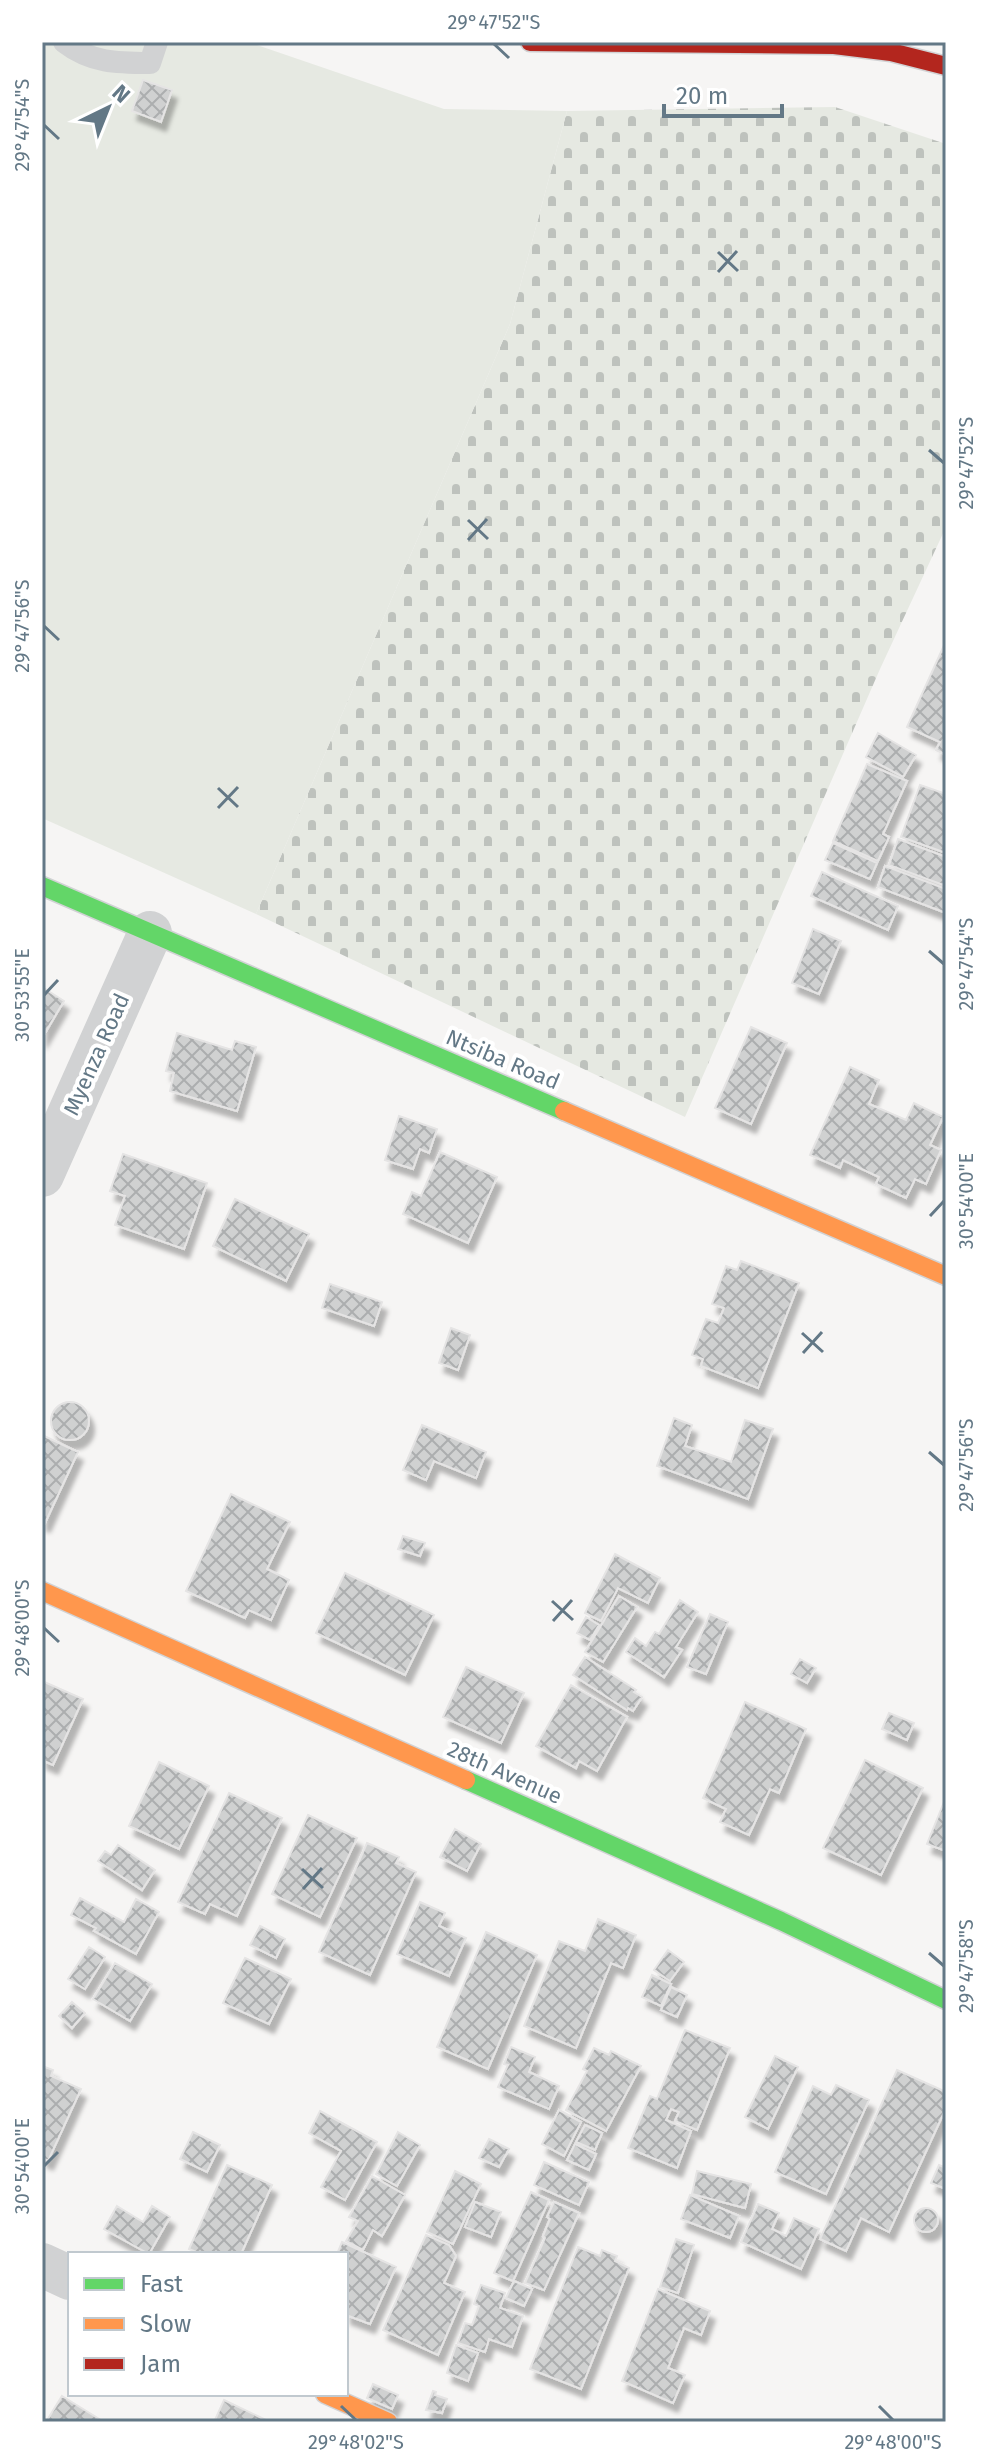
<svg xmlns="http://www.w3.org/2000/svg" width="988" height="2464" viewBox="0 0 988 2464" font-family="'Fira Sans',sans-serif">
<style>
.cemetery{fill:url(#cemetery-stones)}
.pitch{fill:#e6e9e2}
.building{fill:url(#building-cross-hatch);stroke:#e5e4e4;stroke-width:2;filter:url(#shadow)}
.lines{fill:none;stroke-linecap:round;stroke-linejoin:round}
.fast-casing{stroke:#d1d2d4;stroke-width:21}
.slow-casing{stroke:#d1d2d4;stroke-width:21}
.jam-casing{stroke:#d1d2d4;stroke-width:21}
.lane{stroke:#d1d2d3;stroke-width:22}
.street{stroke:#d1d2d3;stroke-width:44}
.fast{stroke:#63d668;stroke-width:18}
.slow{stroke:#ff974d;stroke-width:18}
.jam{stroke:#b3261e;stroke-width:18}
.ticks{fill:none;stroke:#637886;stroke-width:3}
.labels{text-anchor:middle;stroke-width:8;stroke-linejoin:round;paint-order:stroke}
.street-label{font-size:22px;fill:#637886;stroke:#fff}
.neatline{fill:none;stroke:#637886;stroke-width:3}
.ticks-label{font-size:20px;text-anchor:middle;fill:#637886}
</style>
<defs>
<pattern id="cemetery-stones" width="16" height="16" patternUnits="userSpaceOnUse" patternTransform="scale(2)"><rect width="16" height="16" fill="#e6e9e2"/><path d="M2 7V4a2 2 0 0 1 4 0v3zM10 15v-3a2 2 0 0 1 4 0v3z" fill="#bec2bd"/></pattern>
<pattern id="building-cross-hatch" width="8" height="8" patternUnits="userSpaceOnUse" patternTransform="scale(2)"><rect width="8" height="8" fill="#d0d1d1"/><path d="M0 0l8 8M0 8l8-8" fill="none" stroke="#acaeaf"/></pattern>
<filter id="shadow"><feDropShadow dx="5" dy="9" stdDeviation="2" flood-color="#0004"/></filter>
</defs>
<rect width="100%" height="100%" fill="#f6f5f4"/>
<!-- cemetery -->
<path class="cemetery" d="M835,107L946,144V527L880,669L685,1117L256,914L510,324L567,111Z"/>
<!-- pitch -->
<path class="pitch" d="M42,42H248L444,109L567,111L510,324L256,914L42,818Z"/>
<!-- building -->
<path class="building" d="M143,80L172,90L161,122L132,111Z
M946,641V755L936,750L940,742L907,727Z
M878,733L916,755L903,777L866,757Z
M867,764L907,781L883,834L889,837L878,861L833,841Z
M920,785L946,794V853L901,837Z
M898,839L946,857V886L889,865Z
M833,843L877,863L870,879L825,860Z
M885,866L946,889V913L878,887Z
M822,872L898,906L888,930L811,896Z
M813,929L841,941L819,994L792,983Z
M42,987L64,1001L42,1038Z
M751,1027L787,1043L751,1124L715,1108Z
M177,1033L232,1050L235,1041L256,1047L237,1111L170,1091L174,1073L166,1071Z
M850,1067L879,1080L869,1104L906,1120L914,1103L943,1117L930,1145L941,1150L926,1184L915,1179L906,1198L876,1184L879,1177L843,1160L840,1168L810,1155Z
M399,1116L437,1129L429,1153L420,1149L413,1169L385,1160Z
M440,1152L497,1177L468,1243L403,1214L412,1192L421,1196Z
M123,1154L207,1183L184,1249L115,1225L125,1196L110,1191Z
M235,1199L309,1234L286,1281L213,1246Z
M741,1261L799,1283L758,1388L701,1366L703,1359L692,1355L706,1319L718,1323L724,1308L712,1304L726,1266L737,1270Z
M330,1284L382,1302L374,1326L322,1308Z
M451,1328L470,1335L458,1370L439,1363Z
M51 1421a19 19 0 1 1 38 0a19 19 0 1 1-38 0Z
M674,1418L692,1425L685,1446L731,1462L745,1420L773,1429L748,1499L657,1466Z
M422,1425L486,1452L476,1478L434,1461L426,1480L403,1470Z
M42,1435L78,1452L45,1523L42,1522Z
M231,1494L290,1522L267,1569L289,1580L271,1620L249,1610L245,1618L186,1591Z
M403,1536L425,1543L420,1556L398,1549Z
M615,1554L660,1578L648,1603L618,1588L601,1621L585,1613Z
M345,1573L434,1615L405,1675L316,1633Z
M619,1596L637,1607L603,1662L585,1652Z
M680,1600L698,1612L676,1647L682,1650L664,1677L626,1652L635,1638L646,1646L655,1632L659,1634Z
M710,1614L728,1622L706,1674L687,1667Z
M586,1617L599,1625L590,1640L577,1633Z
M585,1657L636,1690L634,1692L642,1697L633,1711L628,1708L627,1710L573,1675Z
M800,1659L816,1668L807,1683L791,1674Z
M466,1667L524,1693L501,1743L443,1717Z
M42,1681L83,1699L53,1765L42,1760Z
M571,1685L627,1717L597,1771L579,1761L576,1768L536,1746Z
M745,1702L806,1729L779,1793L770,1789L749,1835L720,1822L726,1809L703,1798Z
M889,1713L914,1723L907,1740L882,1729Z
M865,1760L923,1788L881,1875L823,1848Z
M159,1762L209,1786L179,1849L129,1826Z
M229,1793L282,1818L237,1916L210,1904L205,1914L178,1902Z
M946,1797V1851L927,1844Z
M308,1815L357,1838L320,1917L272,1894Z
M455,1829L481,1844L467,1871L440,1857Z
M367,1843L399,1857L396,1863L416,1872L370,1975L319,1952Z
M118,1845L155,1870L142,1890L98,1861L105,1851L111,1855Z
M80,1898L124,1922L136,1899L159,1912L136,1954L94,1931L96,1928L71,1915Z
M420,1902L445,1913L439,1926L466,1938L449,1976L397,1954Z
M598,1919L636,1935L623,1968L611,1963L576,2048L524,2026L559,1941L585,1951Z
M260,1926L285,1939L276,1958L250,1945Z
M486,1932L537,1955L488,2069L437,2047Z
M89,1947L105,1957L85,1989L68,1979Z
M668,1950L684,1962L670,1981L654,1970Z
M245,1958L291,1979L269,2024L223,2003Z
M115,1963L152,1984L130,2021L93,1999Z
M652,1975L671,1984L661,2006L642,1997Z
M671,1987L687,1995L677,2017L661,2010Z
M72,2002L85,2013L72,2028L59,2016Z
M685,2030L730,2048L697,2130L675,2121L679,2112L671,2109L666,2120L691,2131L677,2168L628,2148L650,2096L657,2099Z
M511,2047L535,2057L529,2072L559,2086L549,2109L498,2087L508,2065L504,2064Z
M594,2048L609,2055L611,2051L641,2066L606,2131L566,2110L587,2071L583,2069Z
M775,2056L798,2067L768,2129L745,2117Z
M42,2066L53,2070L51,2076L81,2089L48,2161L42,2158Z
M897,2070L946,2092V2108L889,2232L861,2218L846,2251L820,2239Z
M836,2085L869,2100L826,2194L775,2172L813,2086L831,2095Z
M559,2110L581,2122L564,2156L542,2144Z
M320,2111L377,2142L345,2200L321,2187L341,2151L309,2133Z
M585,2125L602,2133L595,2150L576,2142Z
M193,2132L220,2145L207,2172L180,2159Z
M398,2132L420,2145L397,2186L376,2174Z
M489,2139L509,2149L499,2167L479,2158Z
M575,2144L596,2154L589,2170L567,2160Z
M544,2162L589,2182L579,2205L534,2185Z
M227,2165L272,2185L241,2254H201L189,2249Z
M939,2165L946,2168V2189L931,2183Z
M455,2171L481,2184L453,2244L427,2232Z
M697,2171L751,2184L745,2208L692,2194Z
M372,2176L405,2195L382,2236L373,2230L363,2250L346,2241L358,2221L349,2217Z
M531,2192L549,2200L513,2281L494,2273Z
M690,2195L739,2216L730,2238L681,2219Z
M475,2202L501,2212L491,2237L465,2227Z
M554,2202L579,2213L544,2290L525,2283L545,2238L543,2236L550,2219L547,2217Z
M758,2204L779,2213L772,2229L786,2236L794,2218L819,2229L801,2269L741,2242Z
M117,2206L143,2222L152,2206L170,2217L149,2254L104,2229Z
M914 2220a12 12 0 1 1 24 0a12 12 0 1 1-24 0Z
M426,2235L449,2245L456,2256L444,2283L465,2292L438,2355L383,2330Z
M676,2239L694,2245L678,2293L660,2287Z
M342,2242L396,2267L370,2324L346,2315V2254H337Z
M578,2247L600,2256L602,2250L617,2256L615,2261L629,2268L581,2389L530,2369Z
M514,2281L532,2289L524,2306L506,2298Z
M481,2285L505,2293L500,2308L523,2316L512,2347L489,2339L485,2352L458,2343L465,2323L472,2325L479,2306L474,2304Z
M658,2289L710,2311L701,2335L684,2328L668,2368L685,2375L673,2403L622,2381Z
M456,2345L478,2353L468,2381L447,2373Z
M373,2384L398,2395L392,2409L367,2398Z
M433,2391L436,2392L435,2395L447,2399L442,2413L426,2410Z
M62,2396L104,2422H46Z
M224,2400L270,2422H214Z"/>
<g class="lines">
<defs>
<path id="fast" d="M42,886L564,1111
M466,1780L781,1921L946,2000"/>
<path id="slow" d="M564,1111L946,1276
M42,1591L466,1780
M325,2394L388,2422"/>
<path id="jam" d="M530,42L834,45L891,52L946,66"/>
</defs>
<!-- fast casing -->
<use href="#fast" class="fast-casing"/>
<!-- slow casing -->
<use href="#slow" class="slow-casing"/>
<!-- jam casing -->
<use href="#jam" class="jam-casing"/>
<!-- lane -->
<path class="lane" d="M64,42C91,63 117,63 150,63L157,42"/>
<!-- street -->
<path class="street" d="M42,1175L150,933
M42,2265L70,2278"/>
<!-- fast -->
<use href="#fast" class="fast"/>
<!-- slow -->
<use href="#slow" class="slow"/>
<!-- jam -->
<use href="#jam" class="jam"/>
</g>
<!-- ticks -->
<path class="ticks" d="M494,44L509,58M44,125L59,139M718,252L738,271M718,272L737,251M929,450L944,463M468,520L488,539M468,540L487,519M44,626L59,640M218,788L238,807M218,808L238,787M929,951L944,964M44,995L58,980M930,1216L944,1201M802,1333L823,1352M803,1353L822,1332M929,1452L944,1465M552,1601L573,1620M553,1621L572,1600M44,1628L59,1642M302,1869L323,1888M303,1889L322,1868M929,1953L944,1966M44,2166L58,2152M341,2406L356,2420M879,2406L893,2420"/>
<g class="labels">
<!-- street labels -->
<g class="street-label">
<text transform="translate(96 1054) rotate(-66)" y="8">Myenza Road</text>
<text transform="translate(503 1059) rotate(23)" y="8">Ntsiba Road</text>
<text transform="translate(505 1772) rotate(24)" y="8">28th Avenue</text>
</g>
</g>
<!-- border -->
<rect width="988" height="2464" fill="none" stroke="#ffffff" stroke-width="88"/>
<!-- legend -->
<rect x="68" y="2252" width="280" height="144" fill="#ffffff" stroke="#c1c9cf" stroke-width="2"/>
<rect x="84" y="2278" width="40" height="12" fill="#63d668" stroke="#c1c9cf" stroke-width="2"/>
<text x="140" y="2292" font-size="24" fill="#637886">Fast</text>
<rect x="84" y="2318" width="40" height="12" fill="#ff974d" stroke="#c1c9cf" stroke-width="2"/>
<text x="140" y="2332" font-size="24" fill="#637886">Slow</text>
<rect x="84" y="2358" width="40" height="12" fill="#b3261e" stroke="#c1c9cf" stroke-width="2"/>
<text x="140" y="2372" font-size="24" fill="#637886">Jam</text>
<!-- north arrow -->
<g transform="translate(108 108) rotate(43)" stroke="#ffffff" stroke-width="6" paint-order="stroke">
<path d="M0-6L14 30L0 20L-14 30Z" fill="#637886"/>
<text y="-12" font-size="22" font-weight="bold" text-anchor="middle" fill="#637886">N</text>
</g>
<!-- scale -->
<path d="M664 104v12h118v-12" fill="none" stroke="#637886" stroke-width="4"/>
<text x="676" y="104" font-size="24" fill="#637886" stroke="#ffffff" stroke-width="6" paint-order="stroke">20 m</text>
<rect x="44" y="44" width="900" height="2376" class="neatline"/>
<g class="ticks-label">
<text x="494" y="29">29°47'52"S</text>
<text transform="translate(22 125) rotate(-90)" y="7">29°47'54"S</text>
<text transform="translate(966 463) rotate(-90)" y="7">29°47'52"S</text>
<text transform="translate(22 626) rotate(-90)" y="7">29°47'56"S</text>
<text transform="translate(966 964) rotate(-90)" y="7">29°47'54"S</text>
<text transform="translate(22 995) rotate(-90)" y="7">30°53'55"E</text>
<text transform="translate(966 1201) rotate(-90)" y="7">30°54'00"E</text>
<text transform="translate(966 1465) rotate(-90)" y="7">29°47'56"S</text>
<text transform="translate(22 1628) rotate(-90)" y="7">29°48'00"S</text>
<text transform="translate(966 1966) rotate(-90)" y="7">29°47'58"S</text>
<text transform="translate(22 2166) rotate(-90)" y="7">30°54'00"E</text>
<text x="356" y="2449">29°48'02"S</text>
<text x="893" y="2449">29°48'00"S</text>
</g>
</svg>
